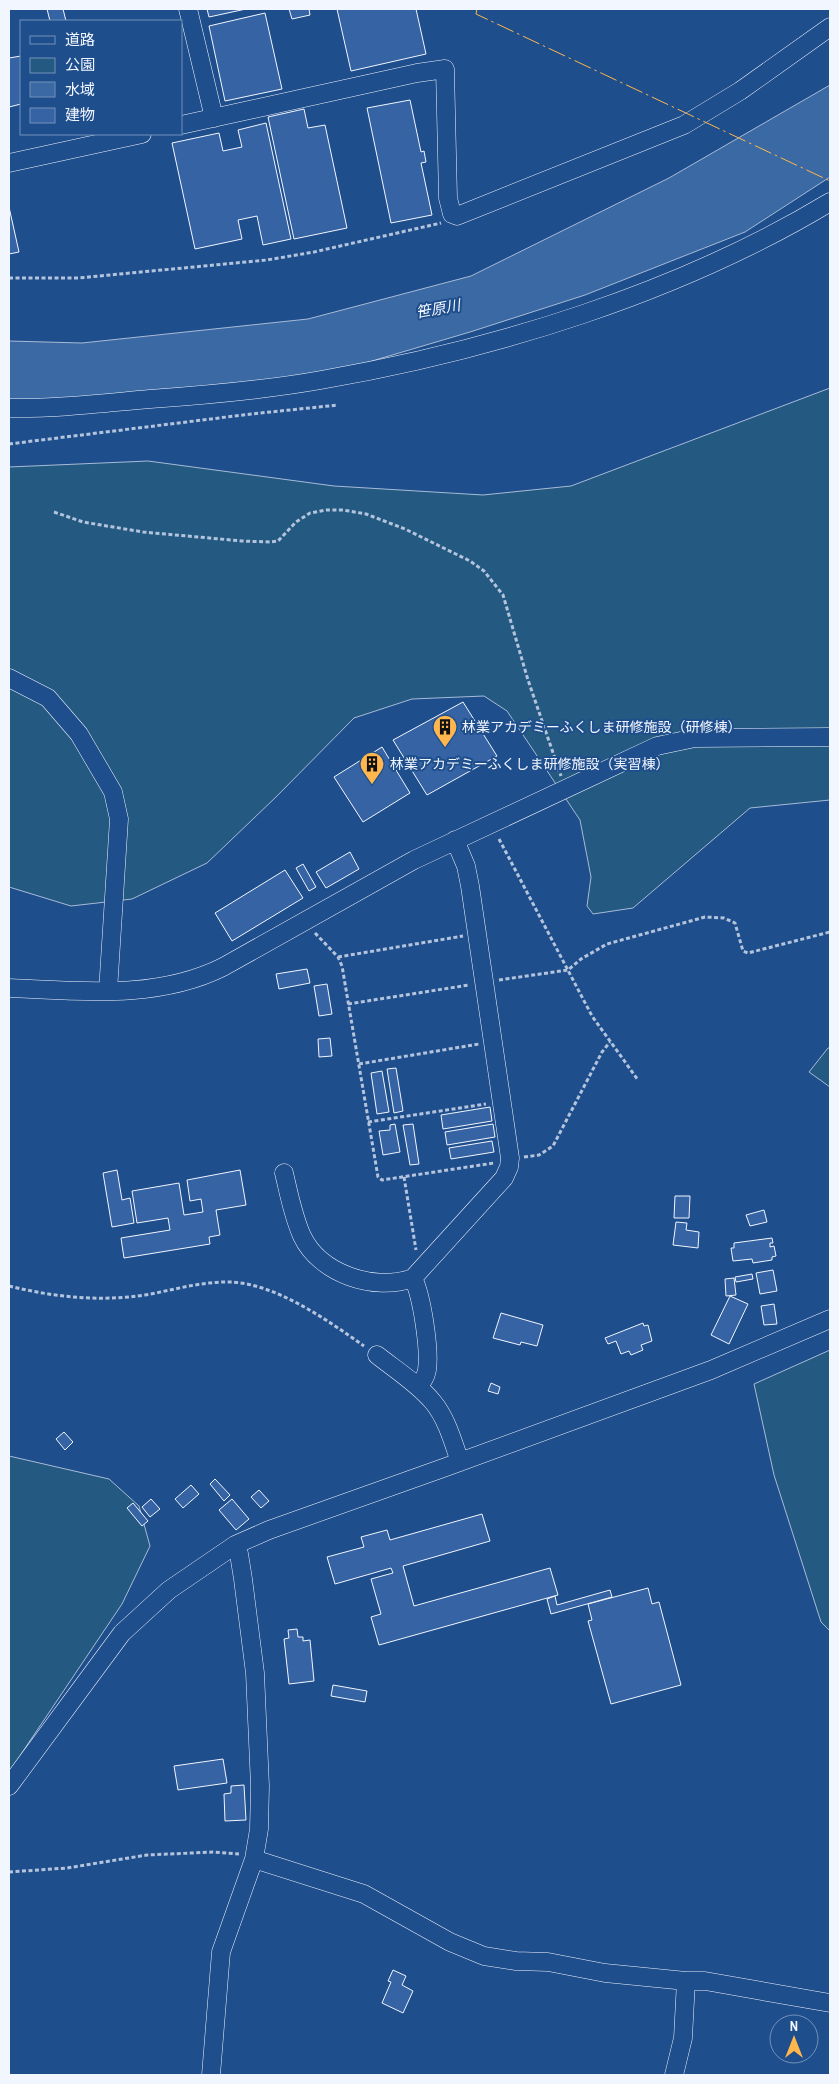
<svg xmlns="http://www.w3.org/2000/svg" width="839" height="2084" viewBox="0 0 839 2084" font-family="'Archivo Narrow','Noto Sans JP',sans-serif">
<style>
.green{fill:#245a82;stroke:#a8bbd7}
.water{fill:#3b69a3;stroke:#a8bbd7}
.building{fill:#3563a3;stroke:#f2f6ff}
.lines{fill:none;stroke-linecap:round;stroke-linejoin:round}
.minor-casing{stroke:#f2f6ff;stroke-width:19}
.path{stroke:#b3c4dc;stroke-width:3;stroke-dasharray:4 2.5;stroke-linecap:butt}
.minor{stroke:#1f4e8c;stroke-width:18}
.power{stroke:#ffb74d;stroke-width:1;stroke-dasharray:18 4 2.5 4;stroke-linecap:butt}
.labels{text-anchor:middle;stroke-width:4;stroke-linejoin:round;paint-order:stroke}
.poi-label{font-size:14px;fill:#f2f6ff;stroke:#1f4e8c;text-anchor:start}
.water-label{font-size:15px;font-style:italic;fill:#f2f6ff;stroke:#1f4e8c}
</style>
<rect width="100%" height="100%" fill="#1f4e8c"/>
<!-- green -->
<path class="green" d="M830,388V800L750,808L633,908L593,914L587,906L591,877L580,820L507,711L484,696L412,699L354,718L276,797L207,863L132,899L71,906L9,887V467L148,461L334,486L483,495L571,486Z
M828,1048H830V1087L809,1072Z
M830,1350V1631L821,1622L774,1475L754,1384Z
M9,1456L109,1479L139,1506L150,1546L122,1604L9,1772Z"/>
<!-- water -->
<path class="water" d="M830,85V177L745,232L585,295L470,332L328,374L9,405V341L82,343L308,319L471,276L669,178Z"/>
<!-- building -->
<path class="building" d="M47,9H63L66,21H50Z
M207,9H246L209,17Z
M289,9H309L310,15L292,19Z
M337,9H416L426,54L351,71Z
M265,13L282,89L225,101L209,26Z
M21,56V104L9,107V58Z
M410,100L421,152L424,151L426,162L421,163L432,215L391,223L367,108Z
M304,109L308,128L325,125L347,228L294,239L268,117Z
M266,123L291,239L263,245L257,216L238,220L242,239L195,249L172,143L219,133L223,151L242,147L238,130Z
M9,207L19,252L9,254Z
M463,702L497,756L427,795L393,740Z
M382,747L410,793L363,822L334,777Z
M350,852L359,869L326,888L316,872Z
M303,864L316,887L309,891L296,868Z
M285,870L303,898L232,941L215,913Z
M307,969L310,983L279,989L276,974Z
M327,984L332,1014L319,1016L314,986Z
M330,1038L332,1056L319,1057L318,1039Z
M396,1068L403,1111L394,1113L387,1069Z
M382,1071L389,1112L377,1114L371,1073Z
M490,1107L492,1121L443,1129L441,1115Z
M395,1124L400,1152L383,1155L379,1131L390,1130V1125Z
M413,1124L419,1164L410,1165L403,1125Z
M493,1124L495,1137L447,1145L445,1132Z
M492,1141L494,1152L451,1159L449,1148Z
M117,1170L122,1200L130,1198L134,1223L112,1227L103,1173Z
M240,1170L246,1205L216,1210L220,1235L209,1237L210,1244L124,1258L121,1238L170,1230L168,1218L137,1223L132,1191L179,1183L184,1215L203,1212L201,1199L190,1201L187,1180Z
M675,1196H690L689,1218H674Z
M764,1210L767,1222L750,1226L746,1215Z
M676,1222L687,1223L686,1230L699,1232L698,1248L673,1245Z
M772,1238L773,1243H770V1247L774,1246L776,1256L772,1257V1260L753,1263L752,1259L733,1261L731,1248H734V1243Z
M773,1270L777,1291L760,1294L756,1273Z
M752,1274L753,1279L736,1282L735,1277Z
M734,1278L736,1295L726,1296L725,1279Z
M730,1296L748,1304L729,1344L711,1335Z
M774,1304L777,1324L764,1325L761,1306Z
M501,1313L543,1325L537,1346L521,1342L520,1345L493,1338Z
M643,1323L644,1326L648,1325L652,1341L641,1345L643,1350L631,1355L629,1351L621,1354L616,1341L608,1344L605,1338Z
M491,1383L500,1387L498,1394L488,1391Z
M64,1432L73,1442L65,1450L56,1439Z
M215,1479L230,1495L224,1501L210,1484Z
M191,1485L199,1494L183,1508L175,1499Z
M259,1490L269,1501L261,1508L251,1497Z
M151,1499L160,1509L150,1517L142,1507Z
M232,1499L249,1519L236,1530L219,1510Z
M133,1503L148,1521L142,1526L127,1508Z
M482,1514L490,1541L403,1566L414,1606L550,1568L558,1595L379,1645L371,1617L381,1614L371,1579L393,1573L391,1568L335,1584L327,1557L364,1547L361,1537L387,1530L390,1540Z
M648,1588L652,1604L659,1602L681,1685L611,1704L588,1621L592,1620L588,1604Z
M610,1590L612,1597L551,1614L547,1599L555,1596L557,1605Z
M297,1629L298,1637H303V1641L310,1640L314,1681L289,1684L284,1639L289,1638L288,1630Z
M333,1685L367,1691L365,1702L331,1696Z
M223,1759L227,1783L178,1790L174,1766Z
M244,1785L246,1820L225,1821L224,1794L231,1793V1786Z
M393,1970L406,1976L402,1985L413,1991L403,2013L382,2003L391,1982L388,1981Z"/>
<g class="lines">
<defs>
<path id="minor" d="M188,9L214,118
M181,125L417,73L445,69L448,198L452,214L457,216L684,125L740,91L830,27
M9,163L142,134
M9,408C55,409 104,403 150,399C207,395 265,390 321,380C494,350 679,293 830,202
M9,678L48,698L79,734L113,792L119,819L108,991
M9,988C80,991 157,1000 223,967L414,860L657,746L695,738L830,737
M284,1173C289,1194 293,1216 302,1236C320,1274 374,1292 413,1278
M377,1355C396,1370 418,1384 433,1402C447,1419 453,1442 460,1462
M418,1387C422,1382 426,1377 427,1370C430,1350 422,1296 413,1278L504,1178L509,1167L510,1158L470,886L466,866L455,840
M9,1786L122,1633L169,1590L235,1545L269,1530L446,1467L711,1370L830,1319
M254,1859L364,1894L450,1942L484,1956L516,1961L548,1962L605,1973L686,1981H705L830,2003
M211,2075L221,1952L254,1859L259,1829L260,1786L255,1673L243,1579L239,1554L235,1545
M674,2075L683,2038L686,1981"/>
</defs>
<!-- minor casing -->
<use href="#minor" class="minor-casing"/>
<!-- path -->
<path class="path" d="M9,278H78L267,260L314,252L441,223
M9,444L251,414L338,405
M54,512L83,522L143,532L242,541L270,542L278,541L296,522L310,513L326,510H343L366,514L405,529L470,561L484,571L503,595L528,680L561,776
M499,839L592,1016L638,1080
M315,933L338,957L342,966L378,1177L382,1180L494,1163
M338,957L463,936
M499,980L568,970L581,959L607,944L705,917L724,918L735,923L743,951L748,953L830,932
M348,1004L469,985
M359,1064L479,1044
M368,1122L486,1104
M524,1157L539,1155L553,1146L602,1052L610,1042
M404,1177L416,1250
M9,1286C54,1297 98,1302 145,1295C174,1290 202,1281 232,1282C278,1285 327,1320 364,1346
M9,1872L67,1868L147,1855L214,1852L239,1854"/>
<!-- minor -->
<use href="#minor" class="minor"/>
<!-- power -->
<path class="power" d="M477,9L476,14L830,181"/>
</g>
<!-- icons -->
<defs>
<symbol id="building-pin" viewBox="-11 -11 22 30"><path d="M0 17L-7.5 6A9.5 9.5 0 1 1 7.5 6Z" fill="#ffb74d" stroke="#1f4e8c"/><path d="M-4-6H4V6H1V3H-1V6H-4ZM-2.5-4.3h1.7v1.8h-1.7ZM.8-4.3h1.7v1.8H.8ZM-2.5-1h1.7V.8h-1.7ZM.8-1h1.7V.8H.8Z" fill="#111"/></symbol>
</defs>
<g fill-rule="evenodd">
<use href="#building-pin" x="431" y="713" width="28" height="38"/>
<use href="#building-pin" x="358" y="750" width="28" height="38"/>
</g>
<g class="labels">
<!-- poi labels -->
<g class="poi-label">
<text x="462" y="732">林業アカデミーふくしま研修施設（研修棟）</text>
<text x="390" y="769">林業アカデミーふくしま研修施設（実習棟）</text>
</g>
<!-- water labels -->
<g class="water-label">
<text transform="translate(438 309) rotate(-10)" y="5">笹原川</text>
</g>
</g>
<!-- border -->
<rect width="839" height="2084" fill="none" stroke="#f2f6ff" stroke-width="20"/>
<!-- legend -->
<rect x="20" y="20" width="162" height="115" fill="#1f4e8c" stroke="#7391ba"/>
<rect x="30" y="36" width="25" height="8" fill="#1f4e8c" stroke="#7391ba"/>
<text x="65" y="45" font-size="15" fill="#f2f6ff">道路</text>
<rect x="30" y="58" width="25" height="15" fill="#245a82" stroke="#7391ba"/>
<text x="65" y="70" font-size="15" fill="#f2f6ff">公園</text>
<rect x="30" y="82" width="25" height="15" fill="#3b69a3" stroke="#7391ba"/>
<text x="65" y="95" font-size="15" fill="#f2f6ff">水域</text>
<rect x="30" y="108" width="25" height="15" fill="#3563a3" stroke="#7391ba"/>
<text x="65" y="120" font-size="15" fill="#f2f6ff">建物</text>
<!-- north arrow -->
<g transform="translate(794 2039)"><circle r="24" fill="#1f4e8c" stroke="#7391ba"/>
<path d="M0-4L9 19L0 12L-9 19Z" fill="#ffb74d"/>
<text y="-8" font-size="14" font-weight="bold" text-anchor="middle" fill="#f2f6ff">N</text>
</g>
</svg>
